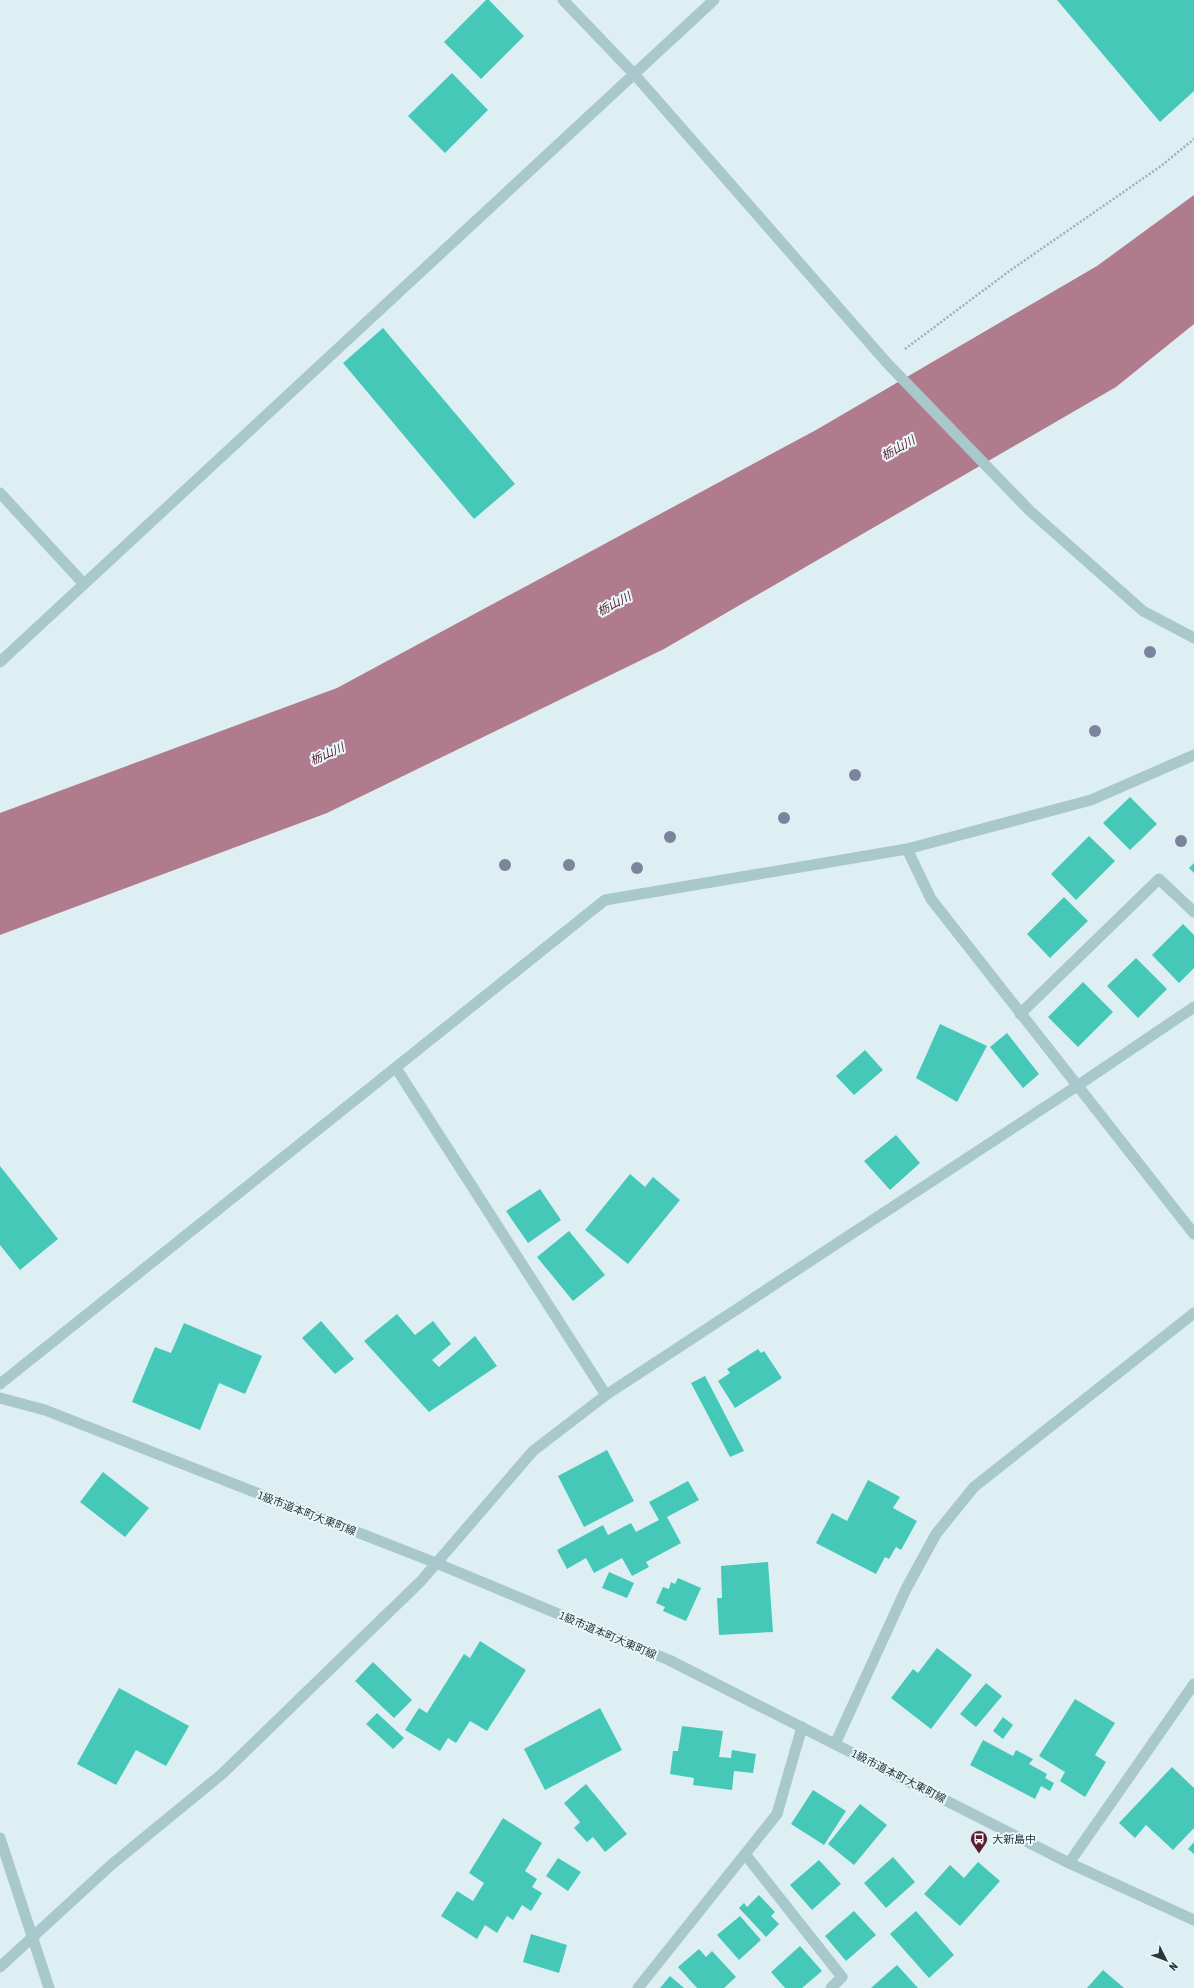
<svg xmlns="http://www.w3.org/2000/svg" width="1194" height="1988" viewBox="0 0 1194 1988" font-family="'Asap Condensed','Noto Sans JP',sans-serif">
<style>
.water{fill:#b07b8c}
.building{fill:#45c8b8}
.lines{fill:none;stroke-linecap:round;stroke-linejoin:round}
.path{stroke:#92b5b7;stroke-width:2.5;stroke-dasharray:2 2;stroke-linecap:butt}
.minor{stroke:#a8c8cb;stroke-width:11}
.tertiary{stroke:#a8c8cb;stroke-width:11}
.tree{fill:#7c849d}
.labels{text-anchor:middle;stroke-width:4;stroke-linejoin:round;paint-order:stroke}
.street-label{font-size:11px;fill:#283837;stroke:#e9f7fa}
.poi-label{font-size:11px;fill:#283837;stroke:#e9f7fa;text-anchor:start}
.water-label{font-size:12px;font-style:italic;fill:#5a1d2f;stroke:#e9f7fa}
</style>
<rect width="100%" height="100%" fill="#ddeff3"/>
<!-- water -->
<path class="water" d="M1194,195V324L1116,387L664,649L327,813L0,935V813L337,688L816,430L1097,266Z"/>
<!-- building -->
<path class="building" d="M486,0H489L524,36L481,79L444,42Z
M1057,0H1194V91L1160,122Z
M452,73L488,110L445,153L408,116Z
M383,328L515,484L474,519L343,363Z
M1130,797L1157,824L1130,850L1103,823Z
M1089,836L1115,861L1076,900L1051,874Z
M1194,863V873L1189,868Z
M1064,897L1088,921L1050,958L1027,934Z
M1183,924L1194,935V968L1179,983L1152,955Z
M1136,958L1167,989L1138,1018L1107,986Z
M1083,982L1113,1012L1078,1047L1048,1017Z
M940,1024L987,1046L957,1102L916,1078Z
M1007,1033L1039,1074L1023,1088L990,1047Z
M865,1050L883,1070L854,1095L836,1076Z
M896,1135L920,1163L890,1190L864,1161Z
M0,1166L58,1239L20,1270L0,1245Z
M630,1174L645,1187L653,1177L680,1200L628,1264L585,1230Z
M540,1189L561,1220L528,1243L506,1211Z
M569,1231L605,1275L573,1301L537,1257Z
M397,1314L415,1335L433,1321L451,1344L432,1360L439,1367L475,1336L497,1366L429,1412L364,1341Z
M321,1321L354,1359L335,1374L302,1338Z
M184,1323L262,1356L245,1394L219,1383L200,1430L132,1402L155,1347L171,1353Z
M758,1349L761,1353L764,1351L782,1378L735,1408L718,1381L730,1373L727,1369Z
M705,1376L744,1451L730,1457L691,1383Z
M607,1450L634,1501L584,1527L558,1476Z
M103,1472L149,1508L125,1537L80,1502Z
M868,1480L900,1497L893,1508L917,1521L901,1550L896,1547L889,1559L885,1557L876,1574L816,1543L832,1513L847,1521Z
M688,1481L699,1500L667,1517L681,1543L646,1562L649,1567L632,1576L622,1558L594,1573L586,1558L567,1569L557,1550L603,1525L608,1535L631,1523L636,1532L659,1520L649,1502Z
M768,1562L773,1632L719,1635L717,1598H722L721,1566Z
M609,1572L634,1583L627,1598L602,1588Z
M678,1578L701,1588L686,1621L663,1611L665,1607L656,1603L663,1587L669,1589L671,1582L675,1584Z
M480,1641L526,1670L487,1731L470,1721L456,1743L448,1738L440,1751L405,1730L419,1708L427,1713L464,1654L470,1658Z
M937,1648L972,1675L931,1729L891,1698L913,1669L918,1673Z
M373,1662L412,1700L394,1718L355,1681Z
M986,1683L1002,1696L976,1727L960,1714Z
M119,1688L189,1726L166,1766L136,1750L116,1785L77,1764Z
M1075,1699L1115,1723L1095,1755L1106,1762L1085,1797L1060,1781L1065,1772L1039,1756Z
M600,1708L622,1750L545,1790L524,1749Z
M377,1713L404,1738L393,1749L366,1724Z
M1003,1717L1013,1725L1003,1739L993,1731Z
M682,1726L723,1731L719,1757L731,1758L732,1750L756,1754L753,1773L734,1771L732,1790L693,1785L694,1778L670,1774L673,1751H678Z
M983,1740L1013,1756L1016,1750L1033,1759L1029,1764L1047,1774L1045,1778L1054,1783L1050,1791L1041,1786L1035,1799L970,1765Z
M1172,1767L1194,1788V1828L1173,1850L1146,1825L1135,1838L1119,1823Z
M586,1784L627,1834L605,1852L593,1837L587,1842L574,1828L580,1822L564,1803Z
M813,1790L846,1811L824,1845L791,1824Z
M860,1804L887,1825L854,1865L828,1844Z
M503,1818L542,1843L525,1871L537,1879L532,1887L542,1893L531,1911L522,1905L513,1920L507,1916L497,1933L485,1925L477,1939L441,1916L457,1891L473,1901L484,1883L469,1873Z
M1194,1842V1854L1188,1849Z
M893,1857L915,1882L886,1908L864,1883Z
M558,1858L581,1872L568,1891L546,1876Z
M819,1860L841,1884L812,1910L790,1885Z
M978,1862L1000,1881L960,1926L924,1894L950,1865L964,1878Z
M759,1895L775,1912L771,1916L779,1924L766,1937L739,1908L744,1903L747,1907Z
M854,1911L876,1935L846,1961L825,1936Z
M916,1911L954,1955L929,1978L890,1934Z
M740,1916L761,1940L739,1960L717,1935Z
M531,1934L567,1945L559,1973L523,1962Z
M800,1946L822,1971L802,1988H785L771,1972Z
M699,1949L706,1957L712,1951L736,1977L724,1988H697L678,1967Z
M897,1965L918,1988H871Z
M1103,1970L1124,1988H1087Z
M670,1976L684,1988H660Z"/>
<g class="lines">
<!-- path -->
<path class="path" d="M905,349L1008,272L1161,166L1194,139"/>
<!-- minor -->
<path class="minor" d="M563,0L635,75L887,363L1030,511L1143,611L1194,638
M0,493L83,583
M0,662L714,0
M907,849L931,899L1194,1234
M1020,1014L1159,879L1194,912
M396,1068L606,1395
M0,1384L605,900L907,849L1091,800L1194,755
M835,1744L906,1589L936,1534L974,1487L1194,1313
M0,1838L49,1988
M745,1854L842,1977L831,1988
M1069,1863L1194,1684
M0,1967L111,1865L222,1774L421,1581L533,1451L606,1395L1077,1086L1194,1007
M638,1988L777,1814L802,1727"/>
<!-- tertiary -->
<path class="tertiary" d="M0,1398L45,1410L436,1563L669,1660L1069,1863L1194,1920"/>
</g>
<!-- trees -->
<g class="tree">
<circle cx="1150" cy="652" r="6"/>
<circle cx="1095" cy="731" r="6"/>
<circle cx="855" cy="775" r="6"/>
<circle cx="784" cy="818" r="6"/>
<circle cx="670" cy="837" r="6"/>
<circle cx="1181" cy="841" r="6"/>
<circle cx="505" cy="865" r="6"/>
<circle cx="569" cy="865" r="6"/>
<circle cx="637" cy="868" r="6"/>
</g>
<!-- icons -->
<defs>
<symbol id="bus-pin" viewBox="-11 -11 22 30"><path d="M0 17L-7.5 6A9.5 9.5 0 1 1 7.5 6Z" fill="#5a1d2f" stroke="#e9f7fa"/><path d="M-5-6H5V4H4V6H2V4H-2V6H-4V4H-5ZM-3.5-4V0h7V-4ZM-3.5 1.2v1.5H-2V1.2ZM2 1.2v1.5H3.5V1.2Z" fill="#fff"/></symbol>
</defs>
<g fill-rule="evenodd">
<use href="#bus-pin" x="969" y="1829" width="20" height="27"/>
</g>
<g class="labels">
<!-- street labels -->
<g class="street-label">
<text transform="translate(307 1513) rotate(21)" y="4">1級市道本町大東町線</text>
<text transform="translate(608 1635) rotate(23)" y="4">1級市道本町大東町線</text>
<text transform="translate(899 1776) rotate(27)" y="4">1級市道本町大東町線</text>
</g>
<!-- poi labels -->
<g class="poi-label">
<text x="992" y="1843">大新島中</text>
</g>
<!-- water labels -->
<g class="water-label">
<text transform="translate(898 448) rotate(-29)" y="4">栃山川</text>
<text transform="translate(614 604) rotate(-28)" y="4">栃山川</text>
<text transform="translate(327 754) rotate(-24)" y="4">栃山川</text>
</g>
</g>
<!-- north arrow -->
<g transform="translate(1166 1960) rotate(132)" stroke="#e9f7fa" stroke-width="3" paint-order="stroke">
<path d="M0-3L7 15L0 10L-7 15Z" fill="#283837"/>
<text y="-6" font-size="11" font-weight="bold" text-anchor="middle" fill="#283837">N</text>
</g>
</svg>
